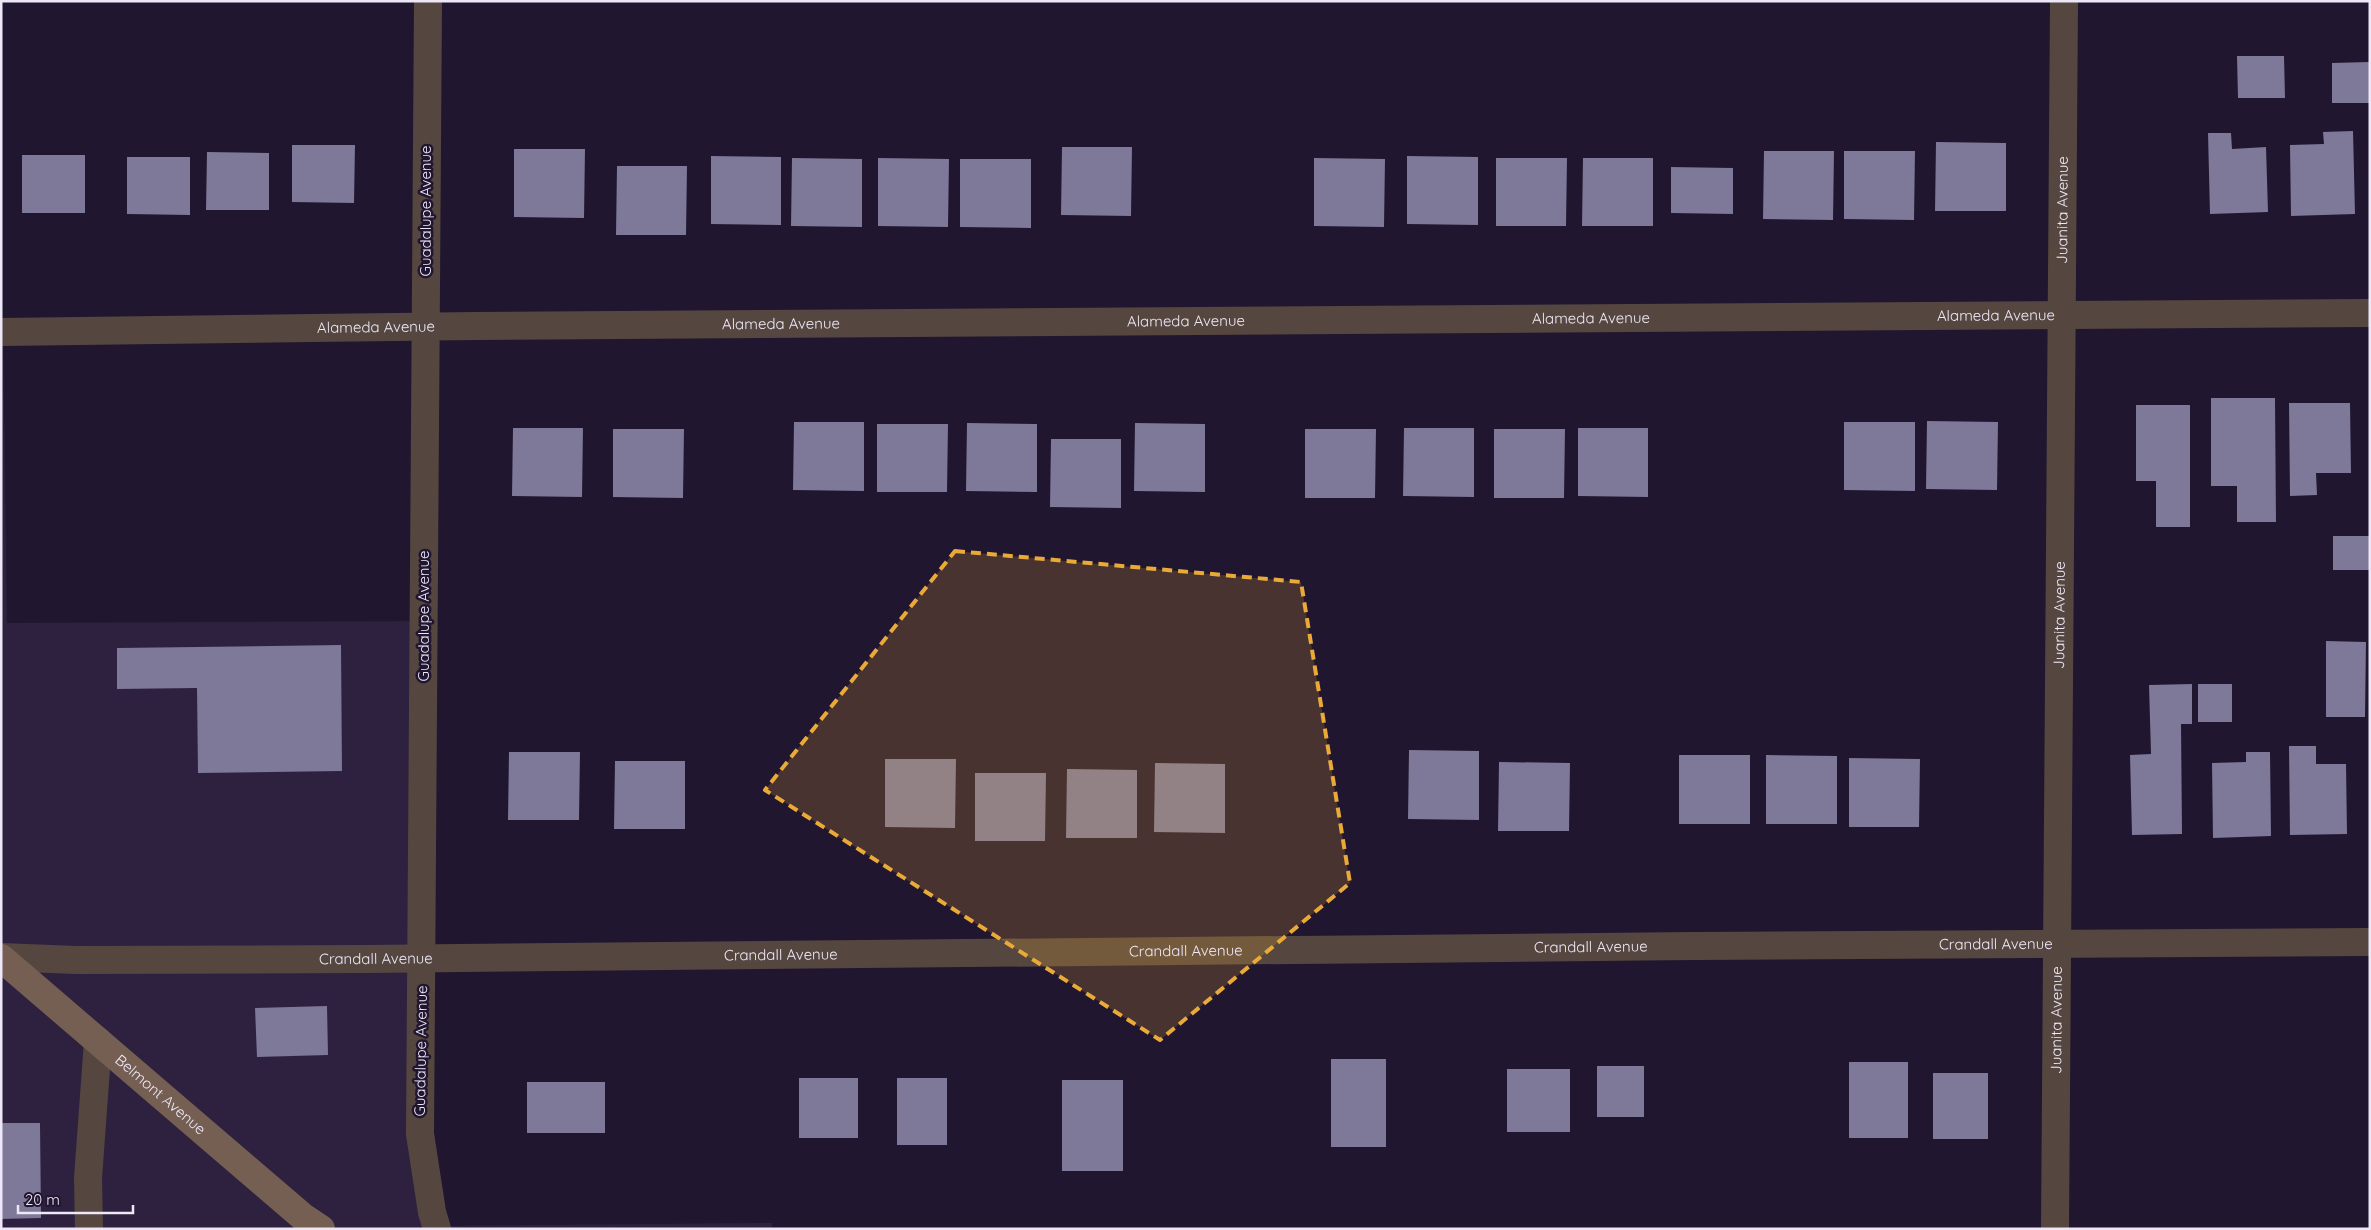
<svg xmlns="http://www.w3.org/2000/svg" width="2371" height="1230" viewBox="0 0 2371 1230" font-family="Quicksand,sans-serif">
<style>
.built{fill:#2e213f}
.building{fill:#7e7899}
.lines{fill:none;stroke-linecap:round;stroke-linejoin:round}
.minor{stroke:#55473f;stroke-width:28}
.secondary{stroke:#755f52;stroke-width:28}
.marked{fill:#eaaa38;fill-opacity:0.2;stroke:#eaaa38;stroke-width:4;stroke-dasharray:10 6;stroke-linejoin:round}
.labels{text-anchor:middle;stroke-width:5;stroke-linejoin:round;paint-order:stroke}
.street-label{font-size:15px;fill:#ede7f8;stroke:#21162f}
</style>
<rect width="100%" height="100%" fill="#21162f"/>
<!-- built -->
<path class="built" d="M1,332H3L7,623L424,621L422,909L436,1226L772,1223V1229H1Z"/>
<!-- building -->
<path class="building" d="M2237,56H2284L2285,98H2238Z
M2369,62V103H2332V63Z
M2353,131L2355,214L2291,216L2290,145L2324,144L2323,132Z
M2208,133H2231L2232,149L2266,147L2268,212L2210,214Z
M1936,142L2006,143V211H1935Z
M292,145H355L354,203L292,202Z
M1062,147H1132L1131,216L1061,215Z
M514,149H585L584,218L514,217Z
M1764,151H1834L1833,220L1763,219Z
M1844,151H1915L1914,220L1844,219Z
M207,152L269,153V210H206Z
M22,155H85V213H22Z
M711,156L781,157V225L711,224Z
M1407,156L1478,157V225L1407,224Z
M127,157H190V215L127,214Z
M792,158L862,159V227L791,226Z
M878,158L949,159L948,227L878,226Z
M1314,158L1385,159L1384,227L1314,226Z
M1496,158H1567L1566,226H1496Z
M1583,158H1653V226H1582Z
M960,159H1031V228L960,227Z
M617,166H687L686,235H616Z
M1671,167L1733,168V214L1671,213Z
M2211,398H2275L2276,522H2237V486H2211Z
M2289,403H2350L2351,473H2316L2317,495L2290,496Z
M2136,405H2190V527H2156V481H2136Z
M1927,421L1998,422L1997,490L1926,489Z
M794,422H864V491L793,490Z
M1844,422H1915V491L1844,490Z
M967,423L1037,424V492L966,491Z
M1135,423L1205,424V492L1134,491Z
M877,424H948L947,492H877Z
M513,428H583L582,497L512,496Z
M1404,428H1474V497L1403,496Z
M1578,428H1648V497L1578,496Z
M613,429H684L683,498L613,497Z
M1305,429H1376L1375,498H1305Z
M1494,429H1565L1564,498H1494Z
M1051,439H1121V508L1050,507Z
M2333,536H2369V570H2333Z
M2326,641L2366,642L2365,717H2326Z
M341,645L342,771L198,773L197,688L117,689V648Z
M2192,684V724H2181L2182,834L2132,835L2130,755L2151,754L2149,685Z
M2198,684H2232V722H2198Z
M2289,746H2316V764H2346L2347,834L2290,835Z
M1409,750L1479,751V820L1408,819Z
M509,752H580L579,820H508Z
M2246,752H2270L2271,836L2213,838L2212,763L2246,762Z
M1679,755H1750V824H1679Z
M1766,755L1837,756V824H1766Z
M1849,758L1920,759L1919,827H1849Z
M885,759H956L955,828L885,827Z
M615,761H685V829H614Z
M1499,762L1570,763L1569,831H1498Z
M1155,763L1225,764V833L1154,832Z
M1067,769L1137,770V838H1066Z
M975,773H1046L1045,841H975Z
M327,1006L328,1055L257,1057L255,1008Z
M1331,1059H1386V1147H1331Z
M1849,1062H1908V1138H1849Z
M1597,1066H1644V1117H1597Z
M1507,1069H1570V1132H1507Z
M1933,1073H1988V1139H1933Z
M799,1078H858V1138H799Z
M897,1078H947V1145H897Z
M1062,1080H1123V1171H1062Z
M527,1082H605V1133H527Z
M1,1123H40L41,1218L1,1219Z"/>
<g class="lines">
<!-- minor -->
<g class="minor">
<path d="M428,1L420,1134L432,1212L437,1229"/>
<path id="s1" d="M1,332L475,326L2370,313"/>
<path id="s2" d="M1,957L76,960L366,959L1693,946L2370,942"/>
<path d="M89,1229L88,1178L98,1041"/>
<path id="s3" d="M2055,1229L2064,1"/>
</g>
<!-- secondary -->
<path class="secondary" id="s4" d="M1,958L303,1217L321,1229"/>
</g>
<!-- marked area -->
<path class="marked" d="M955,551L1301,582L1350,883L1160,1040L765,790Z"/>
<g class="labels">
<!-- street labels -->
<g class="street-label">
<text dy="5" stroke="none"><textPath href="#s3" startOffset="1019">Juanita Avenue</textPath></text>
<text transform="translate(426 211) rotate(-90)" y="5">Guadalupe Avenue</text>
<text dy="5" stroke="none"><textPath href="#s1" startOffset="1995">Alameda Avenue</textPath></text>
<text dy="5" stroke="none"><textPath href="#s1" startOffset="1590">Alameda Avenue</textPath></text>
<text dy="5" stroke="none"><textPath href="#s1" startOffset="1185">Alameda Avenue</textPath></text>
<text dy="5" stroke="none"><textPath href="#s1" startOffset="780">Alameda Avenue</textPath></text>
<text dy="5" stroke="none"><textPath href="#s1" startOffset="375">Alameda Avenue</textPath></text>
<text dy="5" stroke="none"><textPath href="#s3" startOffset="614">Juanita Avenue</textPath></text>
<text transform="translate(424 616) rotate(-90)" y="5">Guadalupe Avenue</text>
<text dy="5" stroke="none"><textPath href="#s2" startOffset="1995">Crandall Avenue</textPath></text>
<text dy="5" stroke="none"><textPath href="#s2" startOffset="1590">Crandall Avenue</textPath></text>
<text dy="5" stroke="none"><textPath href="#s2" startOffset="1185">Crandall Avenue</textPath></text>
<text dy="5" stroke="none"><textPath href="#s2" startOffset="780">Crandall Avenue</textPath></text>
<text dy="5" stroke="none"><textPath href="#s2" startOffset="375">Crandall Avenue</textPath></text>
<text dy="5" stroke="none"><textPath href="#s3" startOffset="209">Juanita Avenue</textPath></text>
<text transform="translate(421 1051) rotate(-89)" y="5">Guadalupe Avenue</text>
<text dy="5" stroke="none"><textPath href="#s4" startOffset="210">Belmont Avenue</textPath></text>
</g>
</g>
<!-- border -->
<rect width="2371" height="1230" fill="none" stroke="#ede7f8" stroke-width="5"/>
<!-- scale -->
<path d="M18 1205v8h115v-8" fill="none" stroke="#ede7f8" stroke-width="2.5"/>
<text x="25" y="1205" font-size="15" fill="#ede7f8" stroke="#21162f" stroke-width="4" paint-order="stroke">20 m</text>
</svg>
